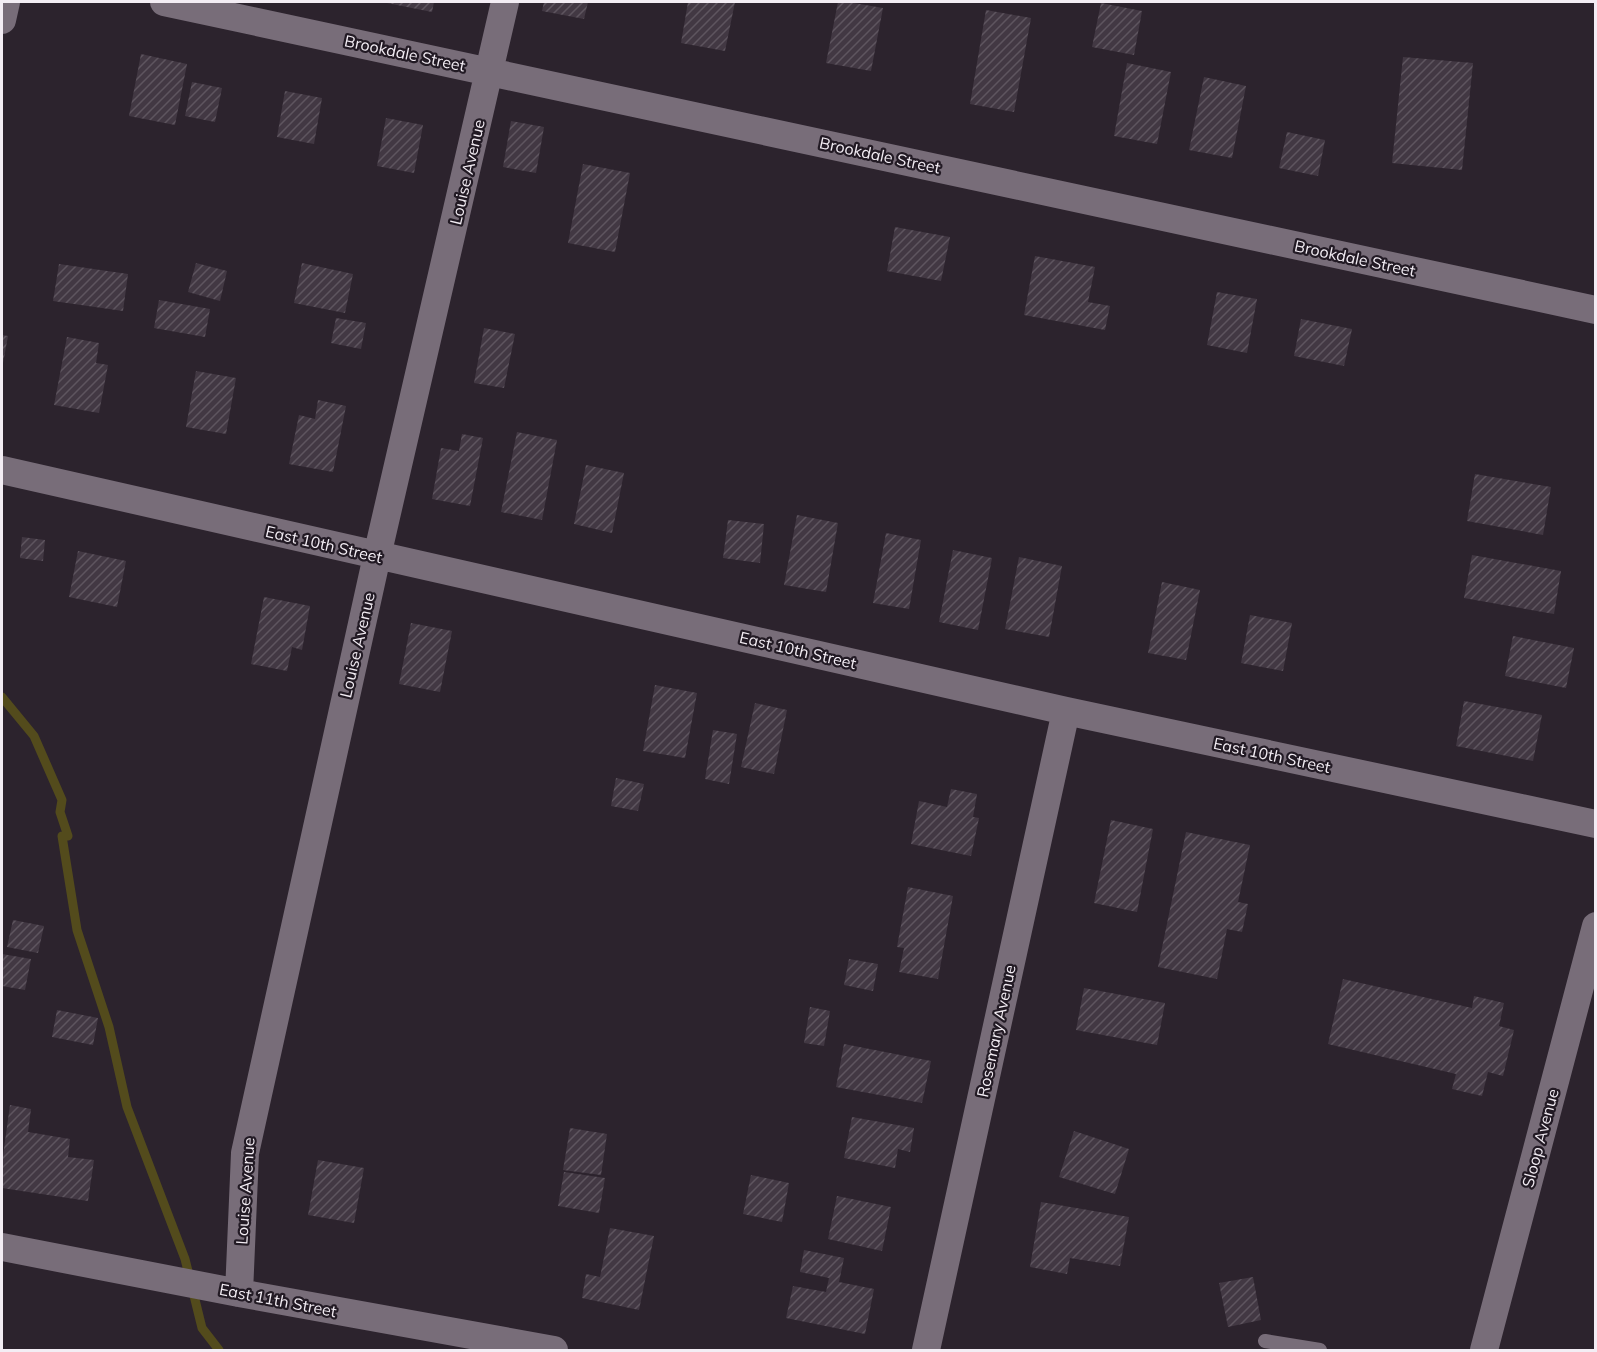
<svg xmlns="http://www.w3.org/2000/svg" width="1597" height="1352" viewBox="0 0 1597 1352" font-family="Mulish,sans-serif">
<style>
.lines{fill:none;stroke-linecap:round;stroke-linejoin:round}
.stream{stroke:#534b1c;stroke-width:9}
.building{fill:url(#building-hatch)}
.lane{stroke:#786d79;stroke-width:14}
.street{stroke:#786d79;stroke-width:28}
.labels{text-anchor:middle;stroke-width:4.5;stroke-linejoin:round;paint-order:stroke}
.street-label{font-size:16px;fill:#f3edf4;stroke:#221a24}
</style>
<defs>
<pattern id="building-hatch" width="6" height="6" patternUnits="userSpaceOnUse" patternTransform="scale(1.5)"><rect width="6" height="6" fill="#423843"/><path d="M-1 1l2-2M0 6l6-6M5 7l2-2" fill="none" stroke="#5e555f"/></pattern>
</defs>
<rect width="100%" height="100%" fill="#2c232d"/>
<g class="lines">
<!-- stream -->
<path class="stream" d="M2,697L34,736L62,800L60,812L68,836H62L77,930L109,1027L127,1107L185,1259L202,1328L219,1350"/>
</g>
<!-- building -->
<path class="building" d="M382,2H434L432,12Z
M544,2H588L584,19L542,11Z
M688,2H735L725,51L681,43Z
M838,2H848L883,8L871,71L826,63Z
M1101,3L1142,11L1134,55L1092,47Z
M986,10L1031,18L1014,112L970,104Z
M141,54L187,64L175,125L129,116Z
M1403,57L1473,63L1462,170L1392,163Z
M1127,63L1171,72L1157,144L1114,136Z
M1204,77L1246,86L1232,158L1189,150Z
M192,82L222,88L215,122L185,116Z
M285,91L322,98L314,144L277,137Z
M386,118L423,125L414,173L377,166Z
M511,121L544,127L536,173L503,167Z
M1287,132L1325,140L1318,176L1279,168Z
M583,164L630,173L615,252L568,243Z
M895,227L950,237L941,281L887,271Z
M1035,256L1095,267L1088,302L1110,306L1105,330L1024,315Z
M196,263L227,271L220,301L188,292Z
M302,263L353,274L345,313L294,303Z
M59,264L128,274L123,311L53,301Z
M1217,292L1257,299L1247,353L1207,345Z
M159,300L210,309L205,337L154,328Z
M336,318L366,323L361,349L331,343Z
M1301,319L1352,329L1344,366L1294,356Z
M484,328L515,334L504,388L474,383Z
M2,335L8,336L3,363H2Z
M67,337L99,343L96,363L108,365L99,413L54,405Z
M196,371L236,378L226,434L186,427Z
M318,400L346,406L333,472L289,464L299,415L315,419Z
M517,432L557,440L542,520L501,512Z
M462,434L483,438L470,506L432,499L441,448L459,451Z
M586,465L624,473L612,533L574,524Z
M1475,474L1551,487L1543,535L1467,521Z
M797,515L838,523L826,592L784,585Z
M728,520L764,524L760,563L723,558Z
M886,533L921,540L909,609L873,603Z
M22,537L45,540L43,561L20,558Z
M953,550L992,558L978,630L939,622Z
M78,551L126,561L117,607L69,597Z
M1472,555L1561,571L1554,614L1464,598Z
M1019,557L1062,566L1049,637L1005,629Z
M1162,582L1200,590L1186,660L1148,653Z
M264,597L310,606L302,650L292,647L287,671L251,664Z
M1250,615L1292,623L1283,671L1241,663Z
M411,623L452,631L440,692L399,684Z
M1513,636L1574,648L1566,688L1505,676Z
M655,685L697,693L685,758L643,751Z
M1464,701L1542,715L1533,761L1456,746Z
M755,703L787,710L774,774L741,767Z
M713,730L737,734L729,784L705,779Z
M616,778L644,784L638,811L611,806Z
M951,789L977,794L973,817L979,818L971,856L911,844L919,801L947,807Z
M1111,820L1153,829L1137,912L1094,903Z
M1186,832L1250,845L1238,902L1248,904L1242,932L1227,929L1217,979L1158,967Z
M908,887L953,896L938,979L899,972L904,948L897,947Z
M13,920L44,926L38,953L7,947Z
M2,954L31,959L25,990L2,986Z
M849,959L878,964L873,991L844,985Z
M1343,979L1472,1008L1474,996L1504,1003L1499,1026L1514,1030L1503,1076L1488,1072L1482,1096L1452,1089L1456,1074L1328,1044Z
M1084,988L1165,1003L1157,1045L1076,1030Z
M810,1007L830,1011L824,1046L804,1043Z
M57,1010L98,1018L93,1045L52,1037Z
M844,1044L931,1061L922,1103L836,1087Z
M10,1105L31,1109L28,1132L70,1139L68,1157L94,1160L88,1201L2,1188V1163Z
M852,1117L914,1128L910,1152L898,1149L895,1168L844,1158Z
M570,1128L607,1134L601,1175L563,1170Z
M1074,1131L1129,1149L1115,1194L1059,1177Z
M318,1160L364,1168L354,1223L308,1215Z
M564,1172L605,1178L599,1213L558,1206Z
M751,1175L789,1183L782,1222L743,1214Z
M837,1196L891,1207L882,1251L828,1239Z
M1041,1202L1129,1217L1120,1266L1070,1258L1067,1274L1030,1267Z
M610,1228L654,1236L639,1310L582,1298L586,1274L600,1277Z
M804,1250L844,1258L839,1282L874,1289L865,1334L786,1318L793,1286L826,1292L829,1278L800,1272Z
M1253,1277L1261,1320L1228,1327L1219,1283Z"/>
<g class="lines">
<!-- lane -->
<path class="lane" d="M1265,1341L1320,1350"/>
<!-- street -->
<path class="street" d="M164,2L1596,310
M2,20L6,2
M2,470L1066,711L1596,824
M2,1247L239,1293L554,1350
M239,1293L245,1153L377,556L505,2
M926,1350L1066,711
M1484,1350L1596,926"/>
</g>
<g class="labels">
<!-- street labels -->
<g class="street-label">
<text transform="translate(405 53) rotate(12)" y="6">Brookdale Street</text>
<text transform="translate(880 155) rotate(12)" y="6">Brookdale Street</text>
<text transform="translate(467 172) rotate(-77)" y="6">Louise Avenue</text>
<text transform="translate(1355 258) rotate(12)" y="6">Brookdale Street</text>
<text transform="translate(324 544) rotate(13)" y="6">East 10th Street</text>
<text transform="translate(357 645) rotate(-77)" y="6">Louise Avenue</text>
<text transform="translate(798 650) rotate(13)" y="6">East 10th Street</text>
<text transform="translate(1272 755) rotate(12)" y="6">East 10th Street</text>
<text transform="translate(996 1031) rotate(-78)" y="6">Rosemary Avenue</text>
<text transform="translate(1540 1138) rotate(-75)" y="6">Sloop Avenue</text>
<text transform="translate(245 1191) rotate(-86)" y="6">Louise Avenue</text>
<text transform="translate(278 1300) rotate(11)" y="6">East 11th Street</text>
</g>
</g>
<!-- border -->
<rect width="1597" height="1352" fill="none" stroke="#f3edf4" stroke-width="6"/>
</svg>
